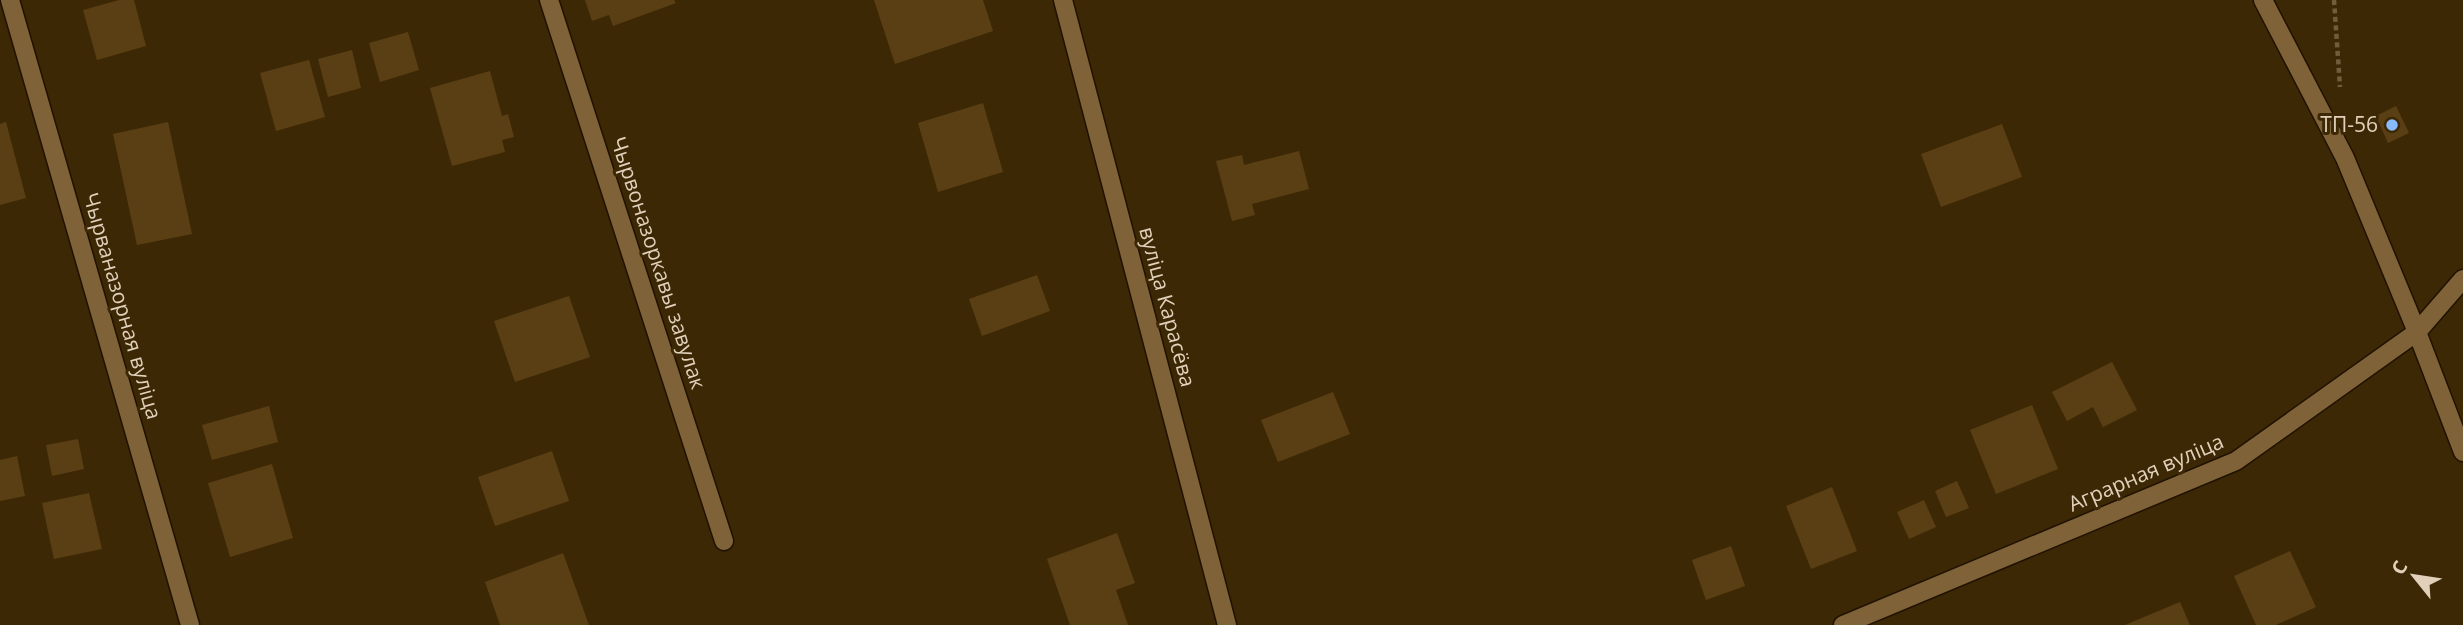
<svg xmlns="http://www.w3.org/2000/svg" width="2463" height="625" viewBox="0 0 2463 625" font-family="'Open Sans',sans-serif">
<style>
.building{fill:#5b3f14}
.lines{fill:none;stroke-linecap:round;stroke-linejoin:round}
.service-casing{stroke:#201200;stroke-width:21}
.minor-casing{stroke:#201200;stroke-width:21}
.path{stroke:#705d3e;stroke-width:4.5;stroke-dasharray:5 3.5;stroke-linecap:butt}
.service{stroke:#7f6238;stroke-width:18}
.minor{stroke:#7f6238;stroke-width:18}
.poi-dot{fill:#87bbfb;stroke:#3d2806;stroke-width:2.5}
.labels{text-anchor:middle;stroke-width:6;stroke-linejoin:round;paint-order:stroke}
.poi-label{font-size:21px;fill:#e1d1bb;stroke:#3d2806;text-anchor:end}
.street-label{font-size:21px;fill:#e1d1bb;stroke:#3d2806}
</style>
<rect width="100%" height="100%" fill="#3d2806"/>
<!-- building -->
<path class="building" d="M119,0H134L146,46L97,60L83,10Z
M585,0H674L676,3L613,26L609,15L592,21Z
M874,0H983L993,31L895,64Z
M408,32L419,70L380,82L369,43Z
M352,50L361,88L328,97L318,59Z
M309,60L325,117L276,131L260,73Z
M490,71L502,116L508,114L514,137L502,140L505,152L452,166L430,88Z
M983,103L1003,172L938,192L918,123Z
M2396,106L2409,133L2388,143L2376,116Z
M6,122L26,198L0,205V124Z
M168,122L192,234L137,245L113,134Z
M2002,124L2022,177L1941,207L1921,154Z
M1299,151L1309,189L1252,204L1255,215L1232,221L1216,161L1242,155L1244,165Z
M1037,275L1050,311L982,336L969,299Z
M569,296L590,357L515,382L494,321Z
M2112,362L2137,410L2103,427L2093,407L2067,421L2052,392Z
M1333,392L1350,434L1278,462L1261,420Z
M2032,405L2058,469L1996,494L1970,430Z
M269,406L278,442L212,460L202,425Z
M78,439L84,469L52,476L46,445Z
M552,451L569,501L495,526L478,477Z
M17,456L25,496L0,501V460Z
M272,464L293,538L230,557L208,483Z
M1957,481L1969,508L1946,517L1935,491Z
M1832,487L1857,551L1811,569L1786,506Z
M89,493L102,549L54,559L42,503Z
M1924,500L1936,527L1909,539L1897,512Z
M1117,533L1135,583L1116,590L1128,625H1070L1047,559Z
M1731,546L1745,586L1706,600L1692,560Z
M2290,551L2316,607L2276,625H2256L2234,576Z
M563,553L589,625H500L485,582Z
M2180,602L2190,625H2125Z"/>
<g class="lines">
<defs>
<path id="service" d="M2263,0L2345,158L2417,332"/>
<path id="minor" d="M10,0L190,625
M549,0L724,541
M1063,0L1227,625
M2417,332L2463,452
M1843,625L2236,461L2417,332L2463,279"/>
</defs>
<!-- service casing -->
<use href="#service" class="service-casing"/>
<!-- minor casing -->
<use href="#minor" class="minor-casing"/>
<!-- path -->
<path class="path" d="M2334,0L2340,87"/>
<!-- service -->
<use href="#service" class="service"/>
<!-- minor -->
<use href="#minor" class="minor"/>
</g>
<!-- markers -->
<circle class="poi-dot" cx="2392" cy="125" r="7"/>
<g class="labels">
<!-- poi labels -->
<g class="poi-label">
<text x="2378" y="132">ТП-56</text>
</g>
<!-- street labels -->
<g class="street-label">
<text transform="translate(658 263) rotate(72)" y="7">Чырвоназоркавы завулак</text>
<text transform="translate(122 306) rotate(74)" y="7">Чырваназорная вуліца</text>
<text transform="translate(1167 307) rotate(75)" y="7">вуліца Карасёва</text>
<text transform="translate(2146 473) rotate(-23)" y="7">Аграрная вуліца</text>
</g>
</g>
<!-- north arrow -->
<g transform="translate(2414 576) rotate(300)" stroke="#3d2806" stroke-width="5" paint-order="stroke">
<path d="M0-5L12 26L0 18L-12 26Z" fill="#e1d1bb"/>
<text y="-10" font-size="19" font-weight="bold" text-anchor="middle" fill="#e1d1bb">С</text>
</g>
</svg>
